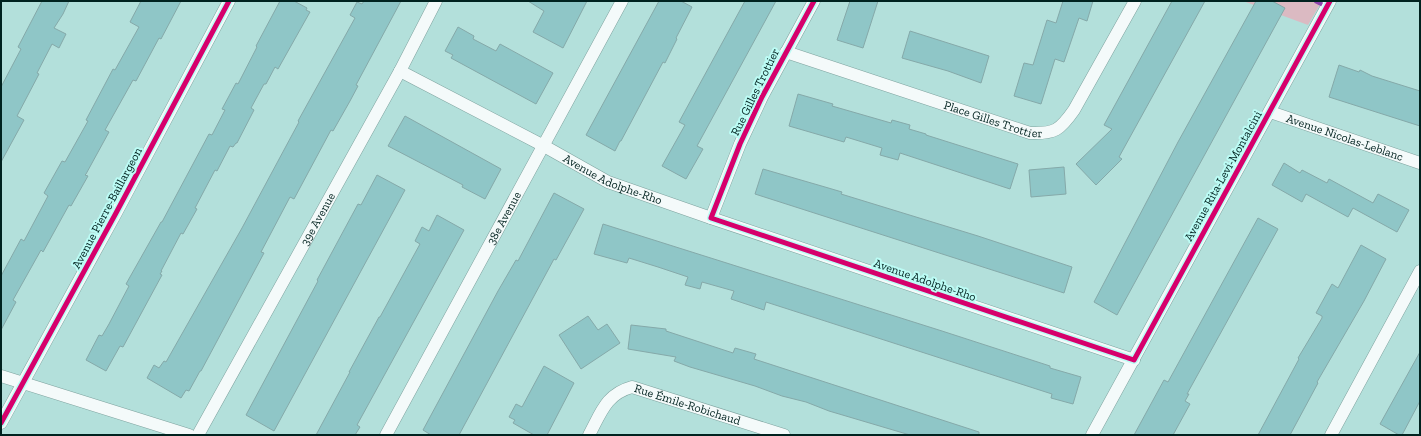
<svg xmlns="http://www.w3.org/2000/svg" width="1421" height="436" viewBox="0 0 1421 436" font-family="'Zilla Slab',serif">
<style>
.green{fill:#dbbac2}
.building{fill:#8fc6c7;stroke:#85a9a9}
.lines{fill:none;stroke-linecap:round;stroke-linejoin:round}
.street-casing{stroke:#7ea29e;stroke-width:13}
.street{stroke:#f4fafa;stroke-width:12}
.quiet{stroke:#8e44ad;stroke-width:4;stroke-dasharray:8 4;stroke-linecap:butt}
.cycleway-casing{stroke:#bcfcf5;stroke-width:8}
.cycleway{stroke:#d6006c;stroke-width:5}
.labels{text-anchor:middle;stroke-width:4;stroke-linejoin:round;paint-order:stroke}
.street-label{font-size:12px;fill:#00221f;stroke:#bcfcf5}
</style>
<rect width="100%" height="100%" fill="#b3e0db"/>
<!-- green -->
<path class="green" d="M1243,1H1322L1308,25Z"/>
<!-- building -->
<path class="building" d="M42,1H69L63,14L54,28L66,34L59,48L52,44L37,73L39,74L17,116L24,120L1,162V87L21,49L18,47Z
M141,1H181L161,39L159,38L136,81L133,80L105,130L109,132L86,174L85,175L88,176L71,206L69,205L43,252L41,250L13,300L16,302L1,330V276L21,239L24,241L48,196L44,193L62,161L65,162L88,121L86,120L113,69L115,70L139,27L130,22Z
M280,1H294L307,8L306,10L310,12L278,69L275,67L266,84H264L251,108L254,110L237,143H236L233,147L230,146L217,171L215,170L195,208L197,209L183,234L181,233L161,271H162L160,274L162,275L123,347L120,346L106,371L86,360L99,335L102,336L109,324L129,286L126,284L161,222H162L209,134L212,135L225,110L222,109L236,83L238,84L257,47L256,46Z
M364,1H401L356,85L358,86L350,101L333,131L331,130L294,199L290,197L261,252L264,253L201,371H200L189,391L186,390L181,398L147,378L154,365L159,368L164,361L166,362L242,228L299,122L298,121L355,18L350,15L357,2L362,4Z
M528,1H587L563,48L533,32L544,11Z
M659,1H681L692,7L676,38L677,39L665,63L663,62L621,141H620L615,151L586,135Z
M745,1H776L697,146L703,149L686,179L662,166L685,125L679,122Z
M850,1H878L863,48L837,40Z
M1063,1H1093L1087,21L1079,18L1064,62L1055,59L1041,104L1014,96L1024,63L1033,65L1047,20L1056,23Z
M1172,1H1205L1119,157L1122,159L1096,185L1076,164L1112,129L1104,125Z
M1256,1H1272L1285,8L1117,315L1094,302L1178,142Z
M458,27L474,36L473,39L496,51L500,44L553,73L536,104L451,58L453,55L445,51Z
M910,31L989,56L981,83L948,71L902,58Z
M1339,65L1359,72L1360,70L1372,76L1420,91V126L1329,97Z
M798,94L833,104L832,106L891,123L892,120L910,125L909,129L926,134V135L1018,164L1010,189L900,153L898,160L880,155L882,148L846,137L844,142L789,126Z
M405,116L501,169L485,199L462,187L463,185L388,146Z
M1284,163L1300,173L1302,170L1327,183L1329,179L1373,203L1378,194L1409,210L1397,232L1353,208L1348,217L1306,194L1302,202L1272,185Z
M1064,167L1066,194L1031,197L1029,170Z
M763,169L825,187L842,192L841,194L978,236L1072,267L1064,293L755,194Z
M377,175L405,190L274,431L246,415L318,281L317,280L358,204L361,205Z
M554,193L584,209L556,260L554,259L520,322L459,435H431L423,430L498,291L516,260L518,261Z
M437,215L464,230L357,425L360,427L355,435H316L350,372H349L379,317H380L420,244L415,241L422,227L429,231Z
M1258,218L1278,229L1187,394H1189L1185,401L1190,404L1173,435H1134L1164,380L1168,382Z
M603,224L942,331L1050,366V368L1081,377L1073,404L1051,398L1052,394L766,302L764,310L731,299L734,291L702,282L700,289L685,285L688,277L658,267L629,258L627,263L594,254Z
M1361,245L1386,259L1364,301L1317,382L1318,383L1290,435H1258L1299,359L1298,358L1322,318V316L1316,313L1332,284L1338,288Z
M588,316L598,330L607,324L620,343L581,369L559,335Z
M631,325L666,329V331L733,353L735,348L756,354L754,359L979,432V435H910L829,411L806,402L782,396L755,386L690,367L674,361L676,357L628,349Z
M1420,352V401L1402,435H1399L1380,424Z
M544,366L574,383L547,435H534L513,423L515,420L509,417L516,404L522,407Z"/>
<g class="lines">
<defs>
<g id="street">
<path id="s1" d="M786,52L1030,133C1055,134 1060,130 1074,110L1135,1"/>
<path id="s2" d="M400,71L544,146L608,182L711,218L1134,360"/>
<path id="s3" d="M1270,112L1420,163"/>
<path d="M711,218L740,144L762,97L814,1"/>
<path d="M1,376L189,435"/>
<path d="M1,423L116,213L229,1"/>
<path id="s4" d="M198,435L400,71L436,1"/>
<path id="s5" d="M386,435L622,1"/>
<path id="s6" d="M589,435C601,413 606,394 632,387L784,435"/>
<path d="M1092,435L1330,1"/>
<path d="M1331,435L1420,271"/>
</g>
</defs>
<!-- street casing -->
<use href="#street" class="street-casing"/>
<!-- street -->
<use href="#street" class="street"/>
<!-- quiet -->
<path class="quiet" d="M1315,1L1327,7"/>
<defs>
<path id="cycleway" d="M814,1L762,97L740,144L711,218L1134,360L1330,1
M1,423L116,213L229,1"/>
</defs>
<!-- cycleway casing -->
<use href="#cycleway" class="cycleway-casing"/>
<!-- cycleway -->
<use href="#cycleway" class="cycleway"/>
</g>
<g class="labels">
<!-- street labels -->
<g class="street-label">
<text transform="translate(755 92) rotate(-64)" y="4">Rue Gilles Trottier</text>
<text dy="4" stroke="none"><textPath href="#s1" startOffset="218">Place Gilles Trottier</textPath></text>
<text dy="4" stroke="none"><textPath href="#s3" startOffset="79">Avenue Nicolas-Leblanc</textPath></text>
<text transform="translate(1223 176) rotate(-61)" y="4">Avenue Rita-Levi-Montalcini</text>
<text dy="4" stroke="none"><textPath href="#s2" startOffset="239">Avenue Adolphe-Rho</textPath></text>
<text transform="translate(107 208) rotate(-62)" y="4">Avenue Pierre-Baillargeon</text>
<text dy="4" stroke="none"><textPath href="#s5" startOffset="247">38e Avenue</textPath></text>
<text dy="4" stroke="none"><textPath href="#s4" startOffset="247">39e Avenue</textPath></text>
<text transform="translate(925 280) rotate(19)" y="4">Avenue Adolphe-Rho</text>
<text dy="4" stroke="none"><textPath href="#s6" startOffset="125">Rue Émile-Robichaud</textPath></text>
</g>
</g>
<!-- border -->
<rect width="1421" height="436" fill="none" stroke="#00221f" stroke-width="4"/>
</svg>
